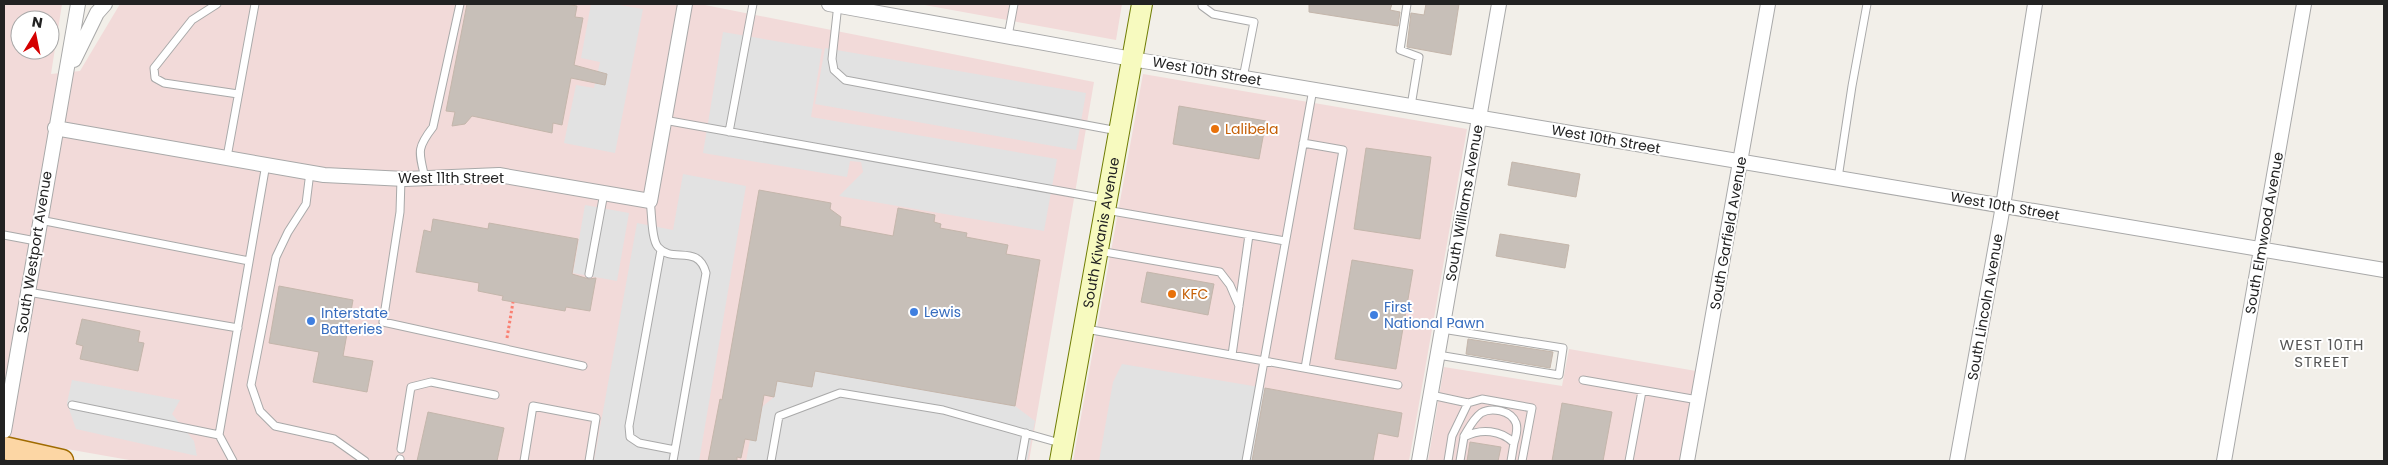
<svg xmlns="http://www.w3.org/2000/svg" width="2388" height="465" viewBox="0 0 2388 465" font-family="Poppins,sans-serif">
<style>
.commercial{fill:#f2dad9;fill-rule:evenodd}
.parking{fill:#e2e2e2}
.building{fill:#c7bfb8;stroke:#c4b6ab}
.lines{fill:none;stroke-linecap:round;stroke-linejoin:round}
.service-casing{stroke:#a9a9a9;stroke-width:9}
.minor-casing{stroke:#a9a9a9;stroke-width:16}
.secondary-casing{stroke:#707d05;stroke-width:22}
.primary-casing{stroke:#a06b00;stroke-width:25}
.path{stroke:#fa8072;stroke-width:3;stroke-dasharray:2.5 2.5;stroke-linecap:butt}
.service{stroke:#fff;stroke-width:7}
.minor{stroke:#fff;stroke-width:14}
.secondary{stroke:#f7fabf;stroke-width:20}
.primary{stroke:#fcd6a4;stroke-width:22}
.food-dot{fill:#e8710a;stroke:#fff;stroke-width:2}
.shop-dot{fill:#3f7fe0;stroke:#fff;stroke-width:2}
.labels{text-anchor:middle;stroke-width:4;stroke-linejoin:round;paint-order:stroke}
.street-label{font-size:14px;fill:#222;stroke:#fff}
.food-label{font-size:14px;fill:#c56008;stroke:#fff;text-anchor:start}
.shop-label{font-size:14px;fill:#366cbe;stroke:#fff;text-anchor:start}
.neighbourhood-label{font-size:15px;letter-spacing:1px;fill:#555;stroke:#fff}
</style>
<rect width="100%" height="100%" fill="#f2efe9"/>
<!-- commercial -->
<path class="commercial" d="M4,4H62L51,74L80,71L120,4H700L1094,82L1029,461H135L4,438ZM20,20H50V50H20Z
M919,4H1122L1116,40Z
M1143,74L1467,129L1409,461H1073Z
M1569,349L1696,371L1680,461H1428L1444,367L1562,386Z"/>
<!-- parking -->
<path class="parking" d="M591,4H613L643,9L615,153L564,143L576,85L594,88L600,62L581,58Z
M723,32L822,49L811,117L1057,159L1044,231L839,196L863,172L861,162L850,161L847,177L703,153Z
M825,48L1086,93L1076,150L815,104Z
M683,174L746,186L699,461H594L637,223L673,230Z
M585,205L629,213L617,281L573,273Z
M1122,364L1265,388L1253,461H1099L1113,382Z
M815,371L1015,406L1035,421L1027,461H746L750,440H756L762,407L774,397L777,381Z
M72,380L180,400L172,414L194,441L197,456L76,429L67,403Z"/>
<!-- building -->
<path class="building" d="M467,4H566L577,6L575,17L583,18L574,65L607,74L605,85L571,78L562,125L553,123L552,133L472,116L465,124L452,126L455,112L446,111Z
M1309,4H1392L1390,10L1400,12L1398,26L1309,12Z
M1426,4H1459L1451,55L1407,47L1411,13L1424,15Z
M1179,106L1266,121L1259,159L1173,144Z
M1366,148L1431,157L1420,239L1354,229Z
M1512,162L1580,174L1576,197L1508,185Z
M759,190L831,203L830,209L841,217L840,226L893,236L898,208L935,215L934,222L941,224L940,228L967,233L966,237L1008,245L1006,254L1040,260L1015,406L815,371L812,387L777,381L774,397L764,395L756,441L745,439L741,458L737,457V461H708L720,399L722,400Z
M433,219L488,229L489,223L578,239L572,274L589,279L596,278L590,311L566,307L565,311L502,300L503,296L478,291L479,283L416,272L424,230L431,232Z
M1500,234L1569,245L1565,268L1496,256Z
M1352,260L1413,270L1396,369L1335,359Z
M1147,272L1214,284L1208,315L1141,302Z
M279,286L353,300L343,356L373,361L367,392L313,382L319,352L269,343Z
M82,319L140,331L138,342L144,343L138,371L80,359L83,346L76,344Z
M1468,339L1553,352L1550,368L1466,354Z
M1265,388L1402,413L1398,437L1378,433L1373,461H1252Z
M1562,403L1612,412L1603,461H1552Z
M428,412L504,428L497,461H417Z
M1470,442L1501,447L1498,461H1467Z"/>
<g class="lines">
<defs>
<path id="service" d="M217,4L192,20L154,68L155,78L164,83L238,94
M838,4L832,59L834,70L845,80L1118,131
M1202,4V6L1213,14L1254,22L1243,78
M1407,4L1400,50L1419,57L1411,106
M1008,36L1014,4
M664,120L1105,199
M729,132L753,4
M1303,143L1343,150L1305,368
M227,157L255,4
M310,172L306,204L288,232L276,257L251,385L260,411L275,426L334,439L365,461
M425,178C419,152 416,149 433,127L460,4
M1838,178L1852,86L1867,4
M401,179L400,212L383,322L583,366
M650,201C652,211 651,239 658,247C672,264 698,243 706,273L673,461
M1106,210L1285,241
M40,220L249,261
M4,235L36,241
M661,250L629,426L630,437L639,443L675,450
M1099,251L1220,272L1230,285L1239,306
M589,274L604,193
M28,292L238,328
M1086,329L1398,385
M1232,355L1249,235
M1438,355L1559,375L1563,348L1442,329
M1583,380L1698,400
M1431,395L1468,403L1482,399L1532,408L1522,461
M72,405L219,435
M1464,436C1469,428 1473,419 1481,413C1491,407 1511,410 1516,423C1518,429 1516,436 1514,443
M401,449L411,387L431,382L495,395
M233,461L219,435L266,164
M399,461L400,459
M524,461L533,406L596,418L589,461
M771,461L779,416L840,393L943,410L1060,443
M1021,461L1026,433
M1246,461L1313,89
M1448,461L1452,436L1468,403
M1460,461L1464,437C1481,428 1501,430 1514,443L1511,461
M1629,461L1642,391"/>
<path id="minor" d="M829,4L1132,59L2384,270
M74,60L97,13L105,4
M55,128L324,175L405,179L499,175L650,201L685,4
M4,431L78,4
M1419,461L1499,4
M1687,461L1768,4
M1957,461L2003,206L2035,4
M2224,461L2304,4"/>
<g id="secondary">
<path id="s1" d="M1060,461L1142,4"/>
</g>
<path id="primary" d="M4,448L62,461"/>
</defs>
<!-- service casing -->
<use href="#service" class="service-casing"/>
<!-- minor casing -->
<use href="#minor" class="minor-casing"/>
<!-- secondary casing -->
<use href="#secondary" class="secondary-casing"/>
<!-- primary casing -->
<use href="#primary" class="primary-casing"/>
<!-- path -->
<path class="path" d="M507,338L513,302"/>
<!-- service -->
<use href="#service" class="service"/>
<!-- minor -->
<use href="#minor" class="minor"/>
<!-- secondary -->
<use href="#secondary" class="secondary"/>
<!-- primary -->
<use href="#primary" class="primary"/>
</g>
<!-- markers -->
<g class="food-dot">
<circle cx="1215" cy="129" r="5"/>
<circle cx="1172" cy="294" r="5"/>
</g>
<g class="shop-dot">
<circle cx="914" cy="312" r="5"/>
<circle cx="1374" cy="315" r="5"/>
<circle cx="311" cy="321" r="5"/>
</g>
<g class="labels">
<!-- street labels -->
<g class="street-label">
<text transform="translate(1207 71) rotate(10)" y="5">West 10th Street</text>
<text transform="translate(1606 139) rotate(10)" y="5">West 10th Street</text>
<text x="451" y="183">West 11th Street</text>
<text transform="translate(1464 203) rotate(-80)" y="5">South Williams Avenue</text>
<text transform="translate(2005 206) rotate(10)" y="5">West 10th Street</text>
<text dy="5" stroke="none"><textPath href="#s1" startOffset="232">South Kiwanis Avenue</textPath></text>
<text transform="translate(1728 233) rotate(-80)" y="5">South Garfield Avenue</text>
<text transform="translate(2264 233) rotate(-80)" y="5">South Elmwood Avenue</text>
<text transform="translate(34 252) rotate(-81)" y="5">South Westport Avenue</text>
<text transform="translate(1985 307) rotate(-80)" y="5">South Lincoln Avenue</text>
</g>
<!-- food labels -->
<g class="food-label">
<text x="1225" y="134">Lalibela</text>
<text x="1182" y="299">KFC</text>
</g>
<!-- shop labels -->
<g class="shop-label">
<text x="1384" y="312">First<tspan x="1384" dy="16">National Pawn</tspan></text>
<text x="924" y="317">Lewis</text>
<text x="321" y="318">Interstate<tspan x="321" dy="16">Batteries</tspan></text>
</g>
<!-- neighbourhood labels -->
<g class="neighbourhood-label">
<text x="2322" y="350">WEST 10TH<tspan x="2322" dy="17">STREET</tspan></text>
</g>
</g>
<!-- border -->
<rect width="2388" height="465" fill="none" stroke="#222222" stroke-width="10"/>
<!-- north arrow -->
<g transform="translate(35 35) rotate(10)"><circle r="24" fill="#ffffff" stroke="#a7a7a7"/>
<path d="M0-4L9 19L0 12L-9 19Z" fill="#d40000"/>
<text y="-8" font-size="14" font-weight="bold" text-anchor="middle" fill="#222222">N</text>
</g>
</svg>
